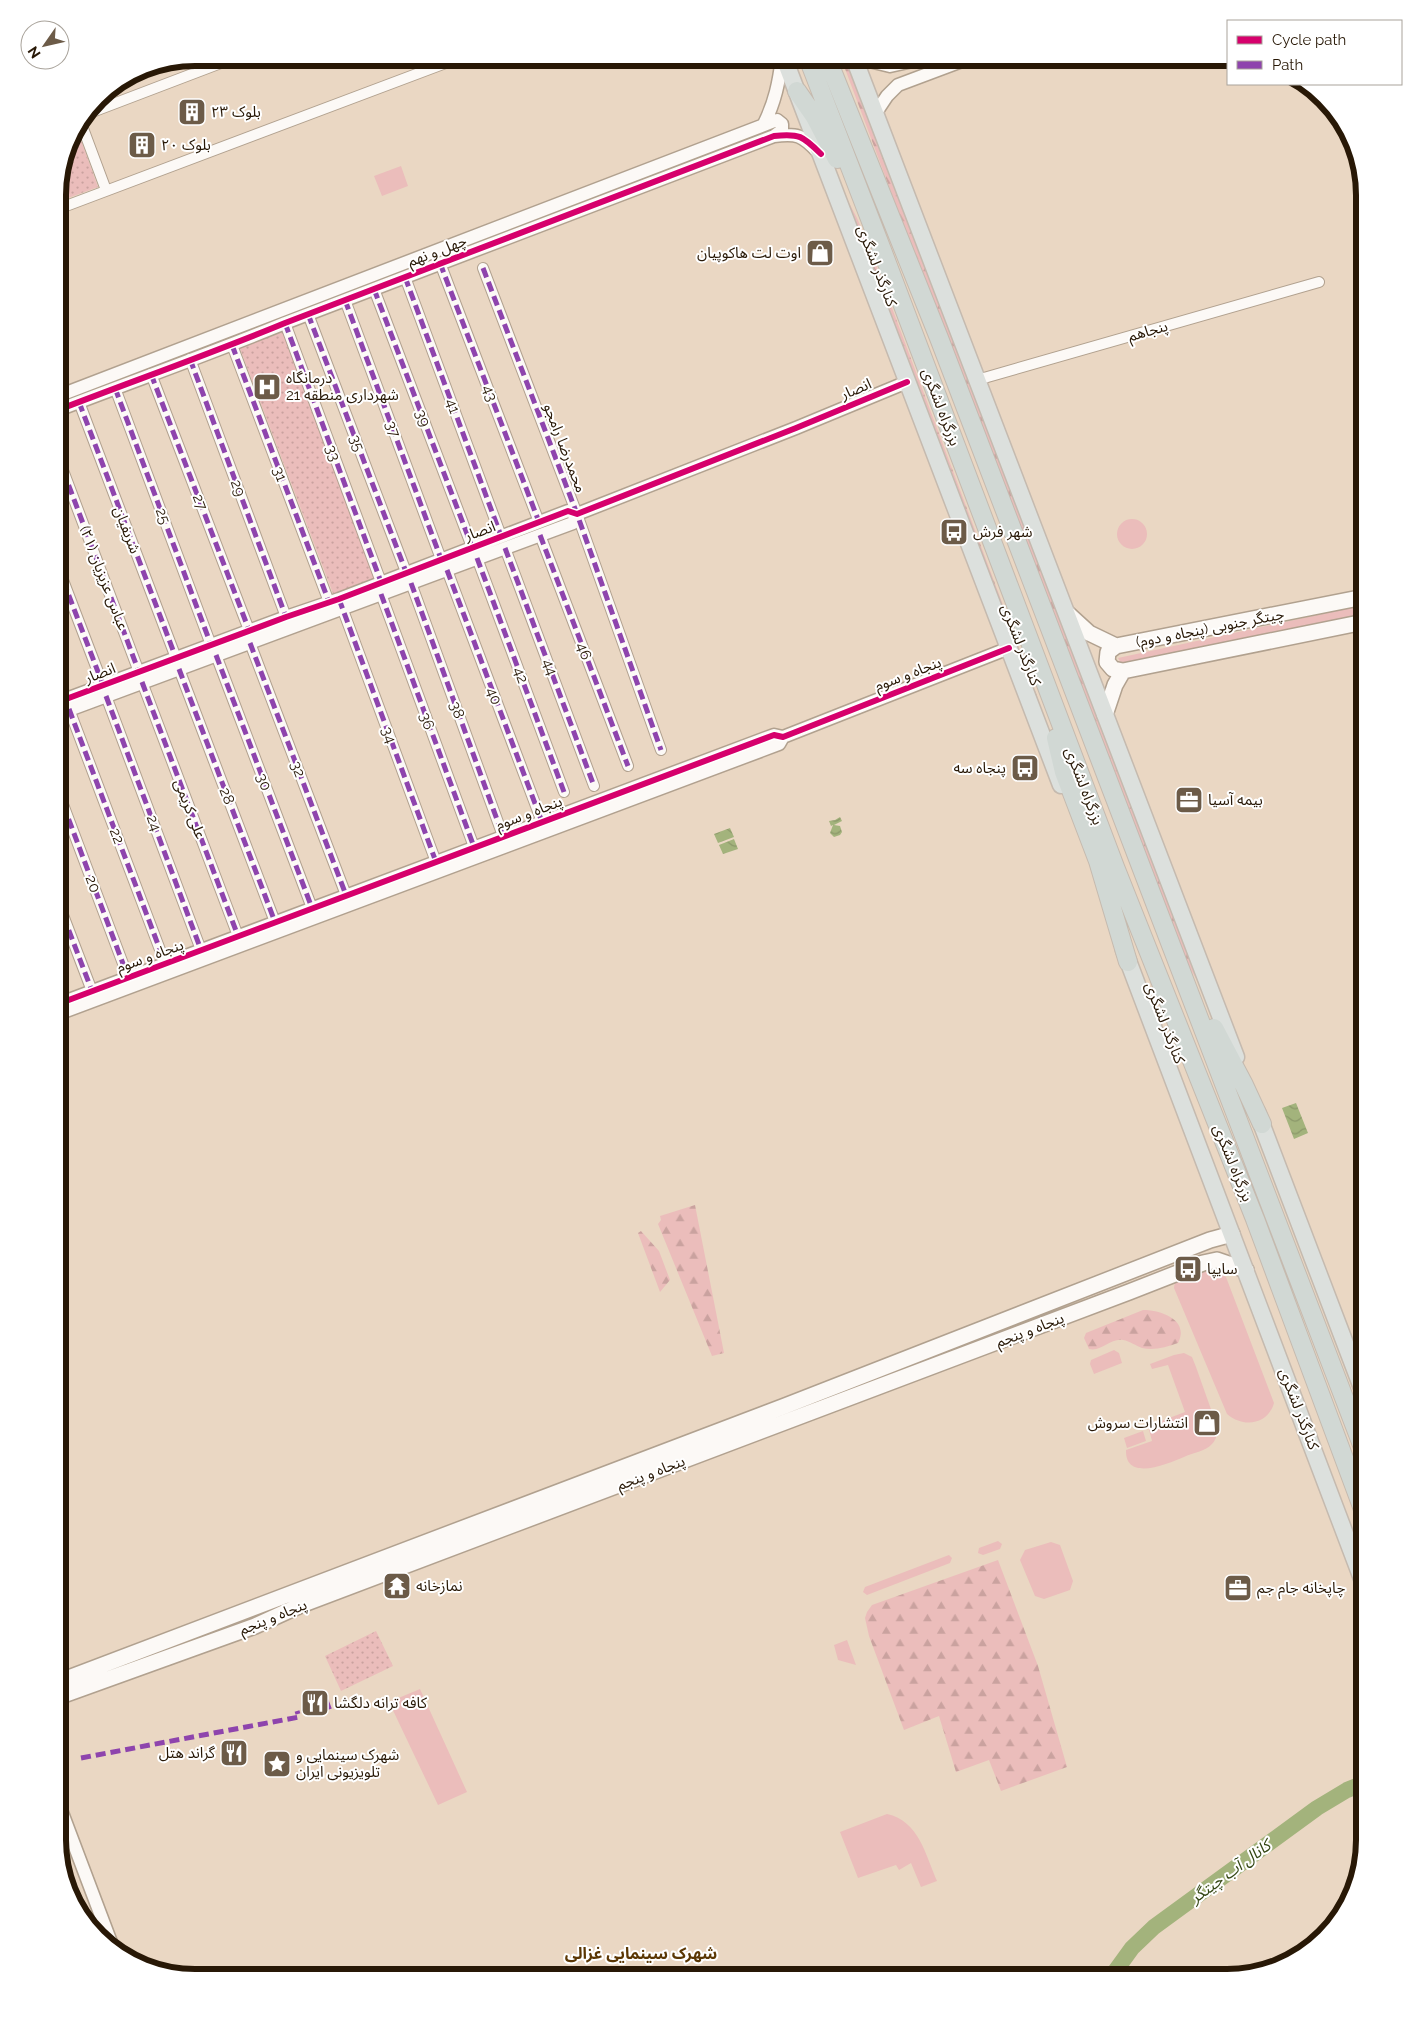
<svg xmlns="http://www.w3.org/2000/svg" width="1422" height="2035" viewBox="0 0 1422 2035" font-family="Raleway,'Noto Sans Arabic',sans-serif">
<style>
.green{fill:#ebbdbb}
.forest{fill:url(#forest-firs)}
.park{fill:url(#park-dots)}
.water{fill:url(#water-waves)}
.lines{fill:none;stroke-linecap:round;stroke-linejoin:round}
.river{stroke:#a3b37c;stroke-width:16}
.minor-casing{stroke:#b1a18f;stroke-width:12}
.tertiary-casing{stroke:#b1a18f;stroke-width:15}
.secondary-casing{stroke:#b1a18f;stroke-width:18}
.primary-casing{stroke:#c5baaf;stroke-width:19}
.trunk-casing{stroke:#c5baaf;stroke-width:20}
.minor{stroke:#fcf9f6;stroke-width:10}
.tertiary{stroke:#fcf9f6;stroke-width:12}
.secondary{stroke:#fcf9f6;stroke-width:15}
.primary{stroke:#dce0dd;stroke-width:16}
.trunk{stroke:#d1d8d4;stroke-width:18}
.quiet{stroke:#8e44ad;stroke-width:5;stroke-dasharray:10 5;stroke-linecap:butt}
.cycleway-casing{stroke:#fff;stroke-width:9}
.cycleway{stroke:#d6006c;stroke-width:6}
.labels{text-anchor:middle;stroke-width:4;stroke-linejoin:round;paint-order:stroke}
.poi-label{font-size:15px;fill:#281806;stroke:#fff;text-anchor:start}
.street-label{font-size:15px;fill:#281806;stroke:#fff}
.water-label{font-size:16px;font-style:italic;fill:#324512;stroke:#fff}
.neighbourhood-label{font-size:16px;font-weight:bold;fill:#5b3704;stroke:#fff}
.rim{fill:none;stroke:#281806;stroke-width:6}
</style>
<defs>
<pattern id="forest-firs" width="22" height="20" patternUnits="userSpaceOnUse" patternTransform="scale(1.25)"><rect width="22" height="20" fill="#ebbdbb"/><path d="M5 1l3.5 6h-7zM16 11l3.5 6h-7z" fill="#caa29f"/></pattern>
<pattern id="park-dots" width="8" height="8" patternUnits="userSpaceOnUse" patternTransform="scale(1.25)"><rect width="8" height="8" fill="#ebbdbb"/><path d="M2 2h.1M6 6h.1" fill="none" stroke="#caa29f" stroke-width="1.8" stroke-linecap="round"/></pattern>
<pattern id="water-waves" width="16" height="10" patternUnits="userSpaceOnUse" patternTransform="scale(1.25)"><rect width="16" height="10" fill="#a3b37c"/><path d="M0 5q4-4 8 0t8 0" fill="none" stroke="#8c996a"/></pattern>
</defs>
<rect width="100%" height="100%" fill="#ead7c3"/>
<!-- green -->
<path class="green" d="M401,166L408,186L382,196L374,176Z
M1117 534a15 15 0 1 1 30 0a15 15 0 1 1-30 0Z
M1364,605V616L1122,665L1118,658Z
M1209,1268L1226,1277L1274,1403C1268,1425 1243,1428 1227,1414L1174,1288L1175,1280Z
M1114,1350L1119,1353L1122,1363L1094,1374L1090,1364L1091,1360Z
M1184,1353L1192,1357L1196,1367L1218,1429C1217,1435 1216,1440 1212,1444C1206,1451 1192,1453 1184,1457C1169,1463 1125,1483 1126,1450L1152,1441L1148,1426L1185,1412L1168,1365L1152,1369L1150,1364L1174,1355Z
M1143,1431L1146,1441L1127,1448L1124,1438Z
M998,1541L1002,1544L1000,1549L983,1555L978,1553L979,1548Z
M1051,1542L1060,1545L1073,1581L1070,1590L1044,1599L1035,1596L1020,1560L1025,1550Z
M949,1555L952,1558L950,1563L867,1595L863,1592L865,1587Z
M847,1640L856,1665L838,1660L834,1645Z
M420,1689L467,1792L438,1805L389,1702Z
M887,1814C919,1821 925,1854 937,1881L921,1887L911,1863L899,1870L896,1865L858,1878L840,1832Z"/>
<!-- forest -->
<path class="forest" d="M841,58H848L1210,1003L1176,944L959,374Z
M830,167L857,218L870,249L1040,704L1044,728Z
M695,1205L724,1353L712,1356L658,1224L661,1220L660,1216Z
M641,1231L659,1251L670,1280L660,1292L638,1233Z
M1143,1310C1161,1310 1190,1320 1178,1343C1166,1347 1154,1351 1142,1348C1136,1346 1130,1341 1123,1340C1110,1338 1102,1352 1089,1349L1084,1338L1086,1333Z
M998,1560L1038,1666L1067,1767L1001,1791L989,1760L956,1772L939,1716L904,1730L869,1636L865,1618L867,1612L872,1605Z"/>
<!-- park -->
<path class="park" d="M77,129L98,187L60,201L58,186L68,142Z
M285,329L378,580L334,596L239,346Z
M376,1631L393,1666L341,1691L325,1656Z"/>
<!-- water -->
<path class="water" d="M840,817L842,821L834,825L840,826L842,832L840,835L834,837L830,833L833,825L831,826L829,821L835,820Z
M730,828L734,837L718,843L714,834Z
M734,839L738,849L723,854L719,845Z
M1296,1103L1308,1133L1294,1139L1282,1108Z"/>
<g class="lines">
<!-- river -->
<path class="river" d="M1111,1977L1132,1948L1154,1927L1317,1808L1347,1790L1364,1783"/>
<defs>
<path id="minor" d="M87,114L234,58
M81,123L106,190
M58,209L459,58
M440,263L539,522
M483,268L577,514L661,750
M405,277L501,536
M374,289L472,547
M345,300L441,559
M308,314L406,572
M285,323L381,582
M232,345L329,602
M190,359L286,617
M151,374L249,630
M977,380L1319,282
M115,388L211,645
M79,402L176,658
M58,457L139,672
M540,535L628,766
M505,548L594,786
M477,558L564,792
M58,567L103,685
M447,570L542,822
M411,583L503,836
M381,594L474,847
M340,602L436,862
M250,643L346,895
M216,655L312,908
M179,669L275,922
M58,676L66,699
M142,682L238,936
M106,696L201,950
M69,709L165,963
M58,791L128,977
M58,902L92,991"/>
<path id="tertiary" d="M857,58L890,66L926,58
M875,114L887,96L898,85L970,58
M764,124C775,102 779,82 782,58
M58,396L777,120L782,124V130L774,136
M58,410C133,381 210,354 285,323L774,136C797,133 802,135 818,152
M58,702L286,617L339,599L568,511L577,514L796,428L907,382
M58,714L573,523L577,514
M58,1004L774,735L783,737L1009,648
M58,1014L779,744L783,737
M58,1802L112,1945"/>
<path id="secondary" d="M1066,612L1089,633L1116,646L1364,597
M1116,646L1108,652L1107,662L1113,669L1123,671L1364,622
M1105,715L1115,685L1123,671
M58,1682L785,1406L1210,1240L1232,1234
M58,1697L255,1626L301,1605L1129,1292L1203,1263L1217,1260L1246,1270"/>
<path id="primary" d="M784,58L1061,785
M854,58L1236,1057
M1124,950L1364,1584
M1257,1112L1364,1393"/>
<path id="trunk" d="M808,58L882,250L1115,867L1255,1219L1364,1512
M827,58L939,338L1364,1450
M797,91L815,117L837,159
M1056,738L1064,772L1098,861L1128,962
M1214,1028L1244,1085L1262,1124"/>
</defs>
<!-- minor casing -->
<use href="#minor" class="minor-casing"/>
<!-- tertiary casing -->
<use href="#tertiary" class="tertiary-casing"/>
<!-- secondary casing -->
<use href="#secondary" class="secondary-casing"/>
<!-- primary casing -->
<use href="#primary" class="primary-casing"/>
<!-- trunk casing -->
<use href="#trunk" class="trunk-casing"/>
<!-- minor -->
<use href="#minor" class="minor"/>
<!-- tertiary -->
<use href="#tertiary" class="tertiary"/>
<!-- secondary -->
<use href="#secondary" class="secondary"/>
<!-- primary -->
<use href="#primary" class="primary"/>
<!-- trunk -->
<use href="#trunk" class="trunk"/>
<!-- quiet -->
<path class="quiet" d="M440,263L539,522
M483,268L577,514L661,750
M405,277L501,536
M374,289L472,547
M345,300L441,559
M308,314L406,572
M285,323L381,582
M232,345L329,602
M190,359L286,617
M151,374L249,630
M115,388L211,645
M79,402L176,658
M58,457L139,672
M540,535L628,766
M505,548L594,786
M477,558L564,792
M58,567L103,685
M447,570L542,822
M411,583L503,836
M381,594L474,847
M339,599L436,862
M250,643L346,895
M216,655L312,908
M179,669L275,922
M58,676L66,699
M142,682L238,936
M106,696L201,950
M69,709L165,963
M58,791L128,977
M58,902L92,991
M326,1700L330,1711
M81,1758L299,1717L297,1711"/>
<defs>
<path id="cycleway" d="M58,410C133,381 210,354 285,323L774,136C799,133 803,136 821,154
M58,702L286,617L339,599L568,511L577,514L796,428L907,382
M58,1004L774,735L783,737L1009,648"/>
</defs>
<!-- cycleway casing -->
<use href="#cycleway" class="cycleway-casing"/>
<!-- cycleway -->
<use href="#cycleway" class="cycleway"/>
</g>
<!-- icons -->
<defs>
<symbol id="building-square" viewBox="-11 -11 22 22"><rect x="-9" y="-9" width="18" height="18" rx="4" fill="#6c5b48" stroke="#fff"/><path d="M-4-6H4V6H1V3H-1V6H-4ZM-2.5-4.3h1.7v1.8h-1.7ZM.8-4.3h1.7v1.8H.8ZM-2.5-1h1.7V.8h-1.7ZM.8-1h1.7V.8H.8Z" fill="#fff"/></symbol>
<symbol id="shop-square" viewBox="-11 -11 22 22"><rect x="-9" y="-9" width="18" height="18" rx="4" fill="#6c5b48" stroke="#fff"/><path d="M-5-2.5h2.3a2.7 3.5 0 0 1 5.4 0H5L5.5 6h-11ZM-1.5-2.5h3a1.5 2.3 0 0 0-3 0Z" fill="#fff"/></symbol>
<symbol id="hospital-square" viewBox="-11 -11 22 22"><rect x="-9" y="-9" width="18" height="18" rx="4" fill="#6c5b48" stroke="#fff"/><path d="M-5-5h3v3.5h4V-5h3V5h-3V1.5h-4V5h-3Z" fill="#fff"/></symbol>
<symbol id="bus-square" viewBox="-11 -11 22 22"><rect x="-9" y="-9" width="18" height="18" rx="4" fill="#6c5b48" stroke="#fff"/><path d="M-5-6H5V4H4V6H2V4H-2V6H-4V4H-5ZM-3.5-4V0h7V-4ZM-3.5 1.2v1.5H-2V1.2ZM2 1.2v1.5H3.5V1.2Z" fill="#fff"/></symbol>
<symbol id="office-square" viewBox="-11 -11 22 22"><rect x="-9" y="-9" width="18" height="18" rx="4" fill="#6c5b48" stroke="#fff"/><path d="M-6-3h4V-5.5h4V-3h4V5H-6ZM-1-4.5V-3h2v-1.5ZM-6 0V1H6V0Z" fill="#fff"/></symbol>
<symbol id="temple-square" viewBox="-11 -11 22 22"><rect x="-9" y="-9" width="18" height="18" rx="4" fill="#6c5b48" stroke="#fff"/><path d="M0-6L5-2H3V0L6.5 2.5H4V6H1.5V3h-3V6H-4V2.5H-6.5L-3 0V-2H-5Z" fill="#fff"/></symbol>
<symbol id="restaurant-square" viewBox="-11 -11 22 22"><rect x="-9" y="-9" width="18" height="18" rx="4" fill="#6c5b48" stroke="#fff"/><path d="M-5-6h1v4h1v-4h1v4h1v-4h1v5L-1.5 .5V6h-2V.5L-5-1ZM5-6V6H3V1.5H1.5Q1.5-4 5-6Z" fill="#fff"/></symbol>
<symbol id="sight-square" viewBox="-11 -11 22 22"><rect x="-9" y="-9" width="18" height="18" rx="4" fill="#6c5b48" stroke="#fff"/><path d="M0-6L1.8-2.2L6-1.7L2.9 1.2L3.7 5.4L0 3.3L-3.7 5.4L-2.9 1.2L-6-1.7L-1.8-2.2Z" fill="#fff"/></symbol>
</defs>
<g fill-rule="evenodd">
<use href="#building-square" x="176" y="96" width="32" height="32"/>
<use href="#building-square" x="126" y="129" width="32" height="32"/>
<use href="#shop-square" x="804" y="237" width="32" height="32"/>
<use href="#hospital-square" x="251" y="371" width="32" height="32"/>
<use href="#bus-square" x="938" y="516" width="32" height="32"/>
<use href="#bus-square" x="1009" y="752" width="32" height="32"/>
<use href="#office-square" x="1173" y="784" width="32" height="32"/>
<use href="#bus-square" x="1172" y="1253" width="32" height="32"/>
<use href="#shop-square" x="1191" y="1407" width="32" height="32"/>
<use href="#temple-square" x="381" y="1570" width="32" height="32"/>
<use href="#office-square" x="1222" y="1572" width="32" height="32"/>
<use href="#restaurant-square" x="299" y="1687" width="32" height="32"/>
<use href="#restaurant-square" x="218" y="1737" width="32" height="32"/>
<use href="#sight-square" x="261" y="1748" width="32" height="32"/>
</g>
<g class="labels">
<!-- poi labels -->
<g class="poi-label">
<text x="211" y="117">بلوک ۲۳</text>
<text x="161" y="150">بلوک ۲۰</text>
<text x="801" y="258" text-anchor="end">اوت لت هاکوپیان</text>
<text x="286" y="383">درمانگاه<tspan x="286" dy="17">شهرداری منطقه 21</tspan></text>
<text x="973" y="537">شهر فرش</text>
<text x="1006" y="773" text-anchor="end">پنجاه سه</text>
<text x="1208" y="805">بیمه آسیا</text>
<text x="1207" y="1274">سایپا</text>
<text x="1188" y="1428" text-anchor="end">انتشارات سروش</text>
<text x="416" y="1591">نمازخانه</text>
<text x="1257" y="1593">چاپخانه جام جم</text>
<text x="334" y="1708">کافه ترانه دلگشا</text>
<text x="215" y="1758" text-anchor="end">گراند هتل</text>
<text x="296" y="1760">شهرک سینمایی و<tspan x="296" dy="17">تلویزیونی ایران</tspan></text>
</g>
<!-- street labels -->
<g class="street-label">
<text transform="translate(437 251) rotate(-21)" y="5">چهل و نهم</text>
<text transform="translate(877 266) rotate(69)" y="5">کنارگذر لشگری</text>
<text transform="translate(1148 331) rotate(-16)" y="5">پنجاهم</text>
<text transform="translate(856 389) rotate(-23)" y="5">انصار</text>
<text transform="translate(490 393) rotate(69)" y="5">43</text>
<text transform="translate(453 406) rotate(70)" y="5">41</text>
<text transform="translate(941 407) rotate(69)" y="5">بزرگراه لشگری</text>
<text transform="translate(423 418) rotate(69)" y="5">39</text>
<text transform="translate(393 429) rotate(70)" y="5">37</text>
<text transform="translate(357 443) rotate(69)" y="5">35</text>
<text transform="translate(565 448) rotate(69)" y="5">محمدرضا رامجو</text>
<text transform="translate(333 453) rotate(70)" y="5">33</text>
<text transform="translate(280 474) rotate(69)" y="5">31</text>
<text transform="translate(238 488) rotate(70)" y="5">29</text>
<text transform="translate(200 502) rotate(69)" y="5">27</text>
<text transform="translate(163 516) rotate(70)" y="5">25</text>
<text transform="translate(127 530) rotate(69)" y="5">شریفیان</text>
<text transform="translate(480 531) rotate(-20)" y="5">انصار</text>
<text transform="translate(104 578) rotate(69)" y="5">عباس عزیزیان (۲۱)</text>
<text transform="translate(1210 628) rotate(-11)" y="5">چیتگر جنوبی (پنجاه و دوم)</text>
<text transform="translate(1021 645) rotate(69)" y="5">کنارگذر لشگری</text>
<text transform="translate(584 651) rotate(69)" y="5">46</text>
<text transform="translate(550 667) rotate(69)" y="5">44</text>
<text transform="translate(100 673) rotate(-21)" y="5">انصار</text>
<text transform="translate(908 674) rotate(-21)" y="5">پنجاه و سوم</text>
<text transform="translate(521 675) rotate(70)" y="5">42</text>
<text transform="translate(494 696) rotate(69)" y="5">40</text>
<text transform="translate(457 710) rotate(70)" y="5">38</text>
<text transform="translate(427 721) rotate(70)" y="5">36</text>
<text transform="translate(389 735) rotate(70)" y="5">34</text>
<text transform="translate(298 769) rotate(69)" y="5">32</text>
<text transform="translate(264 782) rotate(69)" y="5">30</text>
<text transform="translate(1084 786) rotate(69)" y="5">بزرگراه لشگری</text>
<text transform="translate(227 796) rotate(69)" y="5">28</text>
<text transform="translate(190 809) rotate(69)" y="5">علی کریمی</text>
<text transform="translate(529 813) rotate(-21)" y="5">پنجاه و سوم</text>
<text transform="translate(154 823) rotate(70)" y="5">24</text>
<text transform="translate(117 836) rotate(69)" y="5">22</text>
<text transform="translate(93 884) rotate(69)" y="5">20</text>
<text transform="translate(150 956) rotate(-20)" y="5">پنجاه و سوم</text>
<text transform="translate(1165 1023) rotate(69)" y="5">کنارگذر لشگری</text>
<text transform="translate(1233 1163) rotate(68)" y="5">بزرگراه لشگری</text>
<text transform="translate(1030 1330) rotate(-21)" y="5">پنجاه و پنجم</text>
<text transform="translate(1299 1409) rotate(69)" y="5">کنارگذر لشگری</text>
<text transform="translate(651 1473) rotate(-21)" y="5">پنجاه و پنجم</text>
<text transform="translate(273 1617) rotate(-22)" y="5">پنجاه و پنجم</text>
</g>
<!-- water labels -->
<g class="water-label">
<text transform="translate(1230 1871) rotate(-36)" y="6">کانال آب چیتگر</text>
</g>
<!-- neighbourhood labels -->
<g class="neighbourhood-label">
<text x="641" y="1959">شهرک سینمایی غزالی</text>
</g>
</g>
<!-- crop -->
<path d="M0 0H1422V2035H0ZM195 66H1227A129 129 0 0 1 1356 195V1840A129 129 0 0 1 1227 1969H195A129 129 0 0 1 66 1840V195A129 129 0 0 1 195 66Z" fill="#fff" fill-rule="evenodd"/>
<path class="rim" d="M195 66H1227A129 129 0 0 1 1356 195V1840A129 129 0 0 1 1227 1969H195A129 129 0 0 1 66 1840V195A129 129 0 0 1 195 66Z"/>
<!-- legend -->
<rect x="1227" y="20" width="175" height="65" fill="#ffffff" stroke="#a9a39b"/>
<rect x="1237" y="36" width="25" height="8" fill="#d6006c" stroke="#a9a39b"/>
<text x="1272" y="45" font-size="15" fill="#281806">Cycle path</text>
<rect x="1237" y="61" width="25" height="8" fill="#8e44ad" stroke="#a9a39b"/>
<text x="1272" y="70" font-size="15" fill="#281806">Path</text>
<!-- north arrow -->
<g transform="translate(45 45) rotate(236)"><circle r="24" fill="#ffffff" stroke="#a9a39b"/>
<path d="M0-4L9 19L0 12L-9 19Z" fill="#6c5b48"/>
<text y="-8" font-size="14" font-weight="bold" text-anchor="middle" fill="#281806">N</text>
</g>
</svg>
